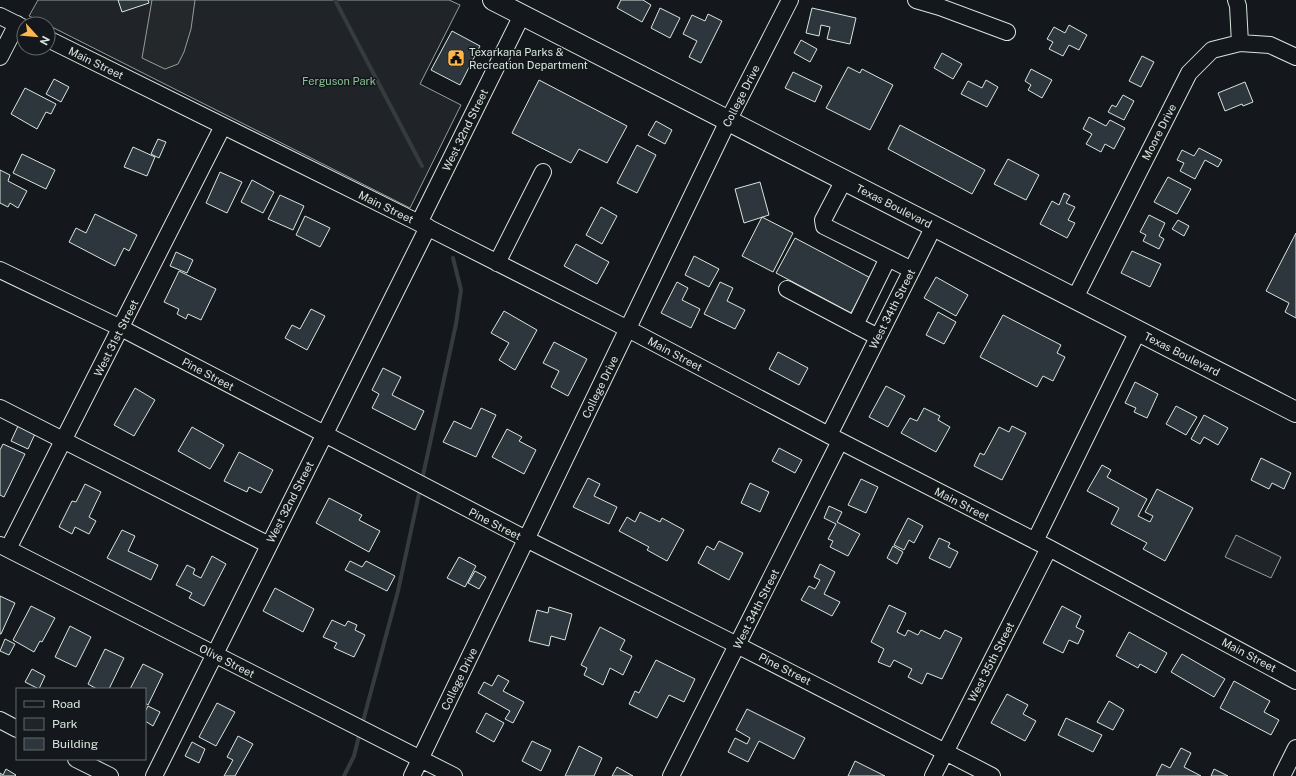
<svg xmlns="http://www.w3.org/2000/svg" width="1296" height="776" viewBox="0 0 1296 776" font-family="'Public Sans',sans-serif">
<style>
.green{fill:#202428;stroke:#939e99}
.parking{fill:#24282b;stroke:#939e99}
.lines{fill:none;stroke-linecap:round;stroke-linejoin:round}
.stream{stroke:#363b3e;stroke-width:4}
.building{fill:#2c363c;stroke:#d8e6dc}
.minor-casing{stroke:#d8e6dc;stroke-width:18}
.major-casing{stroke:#d8e6dc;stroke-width:22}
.minor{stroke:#14181c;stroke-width:16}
.major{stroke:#14181c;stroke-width:20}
.labels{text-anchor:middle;stroke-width:3;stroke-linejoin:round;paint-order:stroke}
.poi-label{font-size:11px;fill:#d8e6dc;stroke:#14181c;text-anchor:start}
.street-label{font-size:11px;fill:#d8e6dc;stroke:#14181c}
.park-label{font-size:11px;fill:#8ac095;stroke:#14181c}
</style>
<rect width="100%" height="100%" fill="#14181c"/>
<!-- green -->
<path class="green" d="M38,0H449L460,5L420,84L461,105L410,208L48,25V24H45L29,16Z
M1236,535L1281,557L1271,578L1225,557Z"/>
<!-- parking -->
<path class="parking" d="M152,0H195L191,29L184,52L178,64L165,69L142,58Z"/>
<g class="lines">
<!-- stream -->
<path class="stream" d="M335,0L422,166
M422,480L456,324L461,290L453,258
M362,725L398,591L420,489
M344,776L354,756L360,732"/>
</g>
<!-- building -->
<path class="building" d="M118,0H148L149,3L122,12Z
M621,0H643L651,5L642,22L617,8Z
M660,8L680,18L670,38L651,28Z
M812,8L856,18L850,44L827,39L830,27L821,25L819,36L806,33Z
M708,14L722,21L701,63L689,57L697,41L683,34L692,15L705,21Z
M1069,25L1087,35L1079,50L1069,45L1063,56L1049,49L1053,42L1047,39L1054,27L1065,33Z
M452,31L480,46L460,85L431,70Z
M801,40L817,49L810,62L794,53Z
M942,53L962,64L953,79L934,68Z
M1142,56L1154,62L1141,87L1129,81Z
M848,67L860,73L862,69L893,85L870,130L826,108Z
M1031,69L1052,80L1042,98L1028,90L1031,85L1025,81Z
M793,72L822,86L815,102L785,88Z
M54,79L69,87L61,102L46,94Z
M539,80L627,126L607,163L579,149L571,163L512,133Z
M986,80L998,87L987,107L961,94L968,81L982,88Z
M1245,82L1253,102L1243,106L1242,104L1225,111L1218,93Z
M25,88L56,104L51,114L46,112L37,129L11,114Z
M1123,95L1134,101L1124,120L1108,112L1112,105L1116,107Z
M1089,117L1106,126L1110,120L1125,128L1114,149L1105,144L1101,152L1086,144L1092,134L1083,129Z
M656,121L672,130L665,144L648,135Z
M900,125L985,170L972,194L888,149Z
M158,139L166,142L159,158L151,154Z
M637,145L656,155L637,193L617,183Z
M133,147L155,157L147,176L124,167Z
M1199,148L1222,160L1218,167L1205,160L1195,179L1180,171L1184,163L1177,160L1182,150L1194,156Z
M22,154L55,170L46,189L13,173Z
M1008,159L1039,175L1026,200L994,184Z
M0,170L10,175L8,181L27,191L18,208L10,203L8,207L0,203Z
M220,172L242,182L227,213L206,203Z
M1168,177L1191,189L1177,214L1154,202Z
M252,180L274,192L263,213L241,202Z
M760,182L769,215L744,223L735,189Z
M1064,193L1070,196L1066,203L1075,207L1068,220L1075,223L1067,238L1040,224L1052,201L1059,205Z
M280,195L304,206L293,230L268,219Z
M601,207L617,216L602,244L586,235Z
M95,214L137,235L129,251L124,248L115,266L69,242L76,228L86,233Z
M1149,215L1165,223L1159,236L1164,239L1159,249L1143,241L1146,235L1140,232Z
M305,216L330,228L320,247L296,235Z
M762,217L793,233L773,272L742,256Z
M1178,220L1189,226L1184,236L1172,229Z
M1296,233V318L1285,312L1289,303L1266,291Z
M795,238L880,283L873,296L863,291L851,313L776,273Z
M576,244L609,262L597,284L564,266Z
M1132,251L1161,264L1150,287L1121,273Z
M176,252L193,260L187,273L170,266Z
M694,256L719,269L709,287L685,275Z
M179,271L216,289L201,320L188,314L186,319L177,314L179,309L164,302Z
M936,277L968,295L956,316L924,298Z
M677,282L688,288L682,300L700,309L691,328L661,313Z
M720,282L733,288L727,301L745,310L735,329L704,314Z
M311,309L325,316L307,350L285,338L292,325L300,329Z
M504,311L537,330L515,370L499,360L509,343L491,333Z
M938,312L956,322L944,344L926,335Z
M1003,315L1061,345L1057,353L1065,357L1053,381L1043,376L1037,387L980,357Z
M554,342L587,359L568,396L551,387L559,371L543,363Z
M778,352L808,368L799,385L769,369Z
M383,368L401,377L392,395L424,411L415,430L372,408L379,394L372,390Z
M1135,382L1158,394L1147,418L1134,412L1136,408L1125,403Z
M886,386L905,396L888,427L869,417Z
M135,388L155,400L134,436L114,425Z
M1176,406L1197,417L1186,435L1166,424Z
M481,408L496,415L476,457L443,442L454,421L471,429Z
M924,408L940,416L938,420L950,427L936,452L901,433L910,418L917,421Z
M1204,415L1228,428L1218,445L1204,437L1200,444L1191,439Z
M18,426L35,434L28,449L11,441Z
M1012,426L1026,433L1002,480L974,466L980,453L984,455L999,427L1009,432Z
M192,427L224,445L210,469L178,451Z
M507,429L522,437L519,441L536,450L524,474L492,457Z
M3,444L25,454L4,497L0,495V450Z
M779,448L802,460L795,473L772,461Z
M239,452L273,470L261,493L249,487L247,492L224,481Z
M1261,458L1291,473L1284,489L1272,483L1269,489L1251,480Z
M1102,465L1111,470L1107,477L1147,499L1138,516L1150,522L1153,516L1145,512L1157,489L1193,508L1165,561L1143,549L1147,543L1111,524L1119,508L1087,491Z
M588,478L600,484L594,496L617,507L609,524L573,507Z
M861,479L878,487L866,513L848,505Z
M750,483L769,492L760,512L741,503Z
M85,484L101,492L89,517L96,521L89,534L75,527L72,534L59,527L72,501L76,502Z
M329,498L362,515L359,520L380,531L369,552L316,523Z
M829,506L842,512L837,522L860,534L848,556L830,547L833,541L828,539L836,524L824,518Z
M640,512L660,522L662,518L684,530L667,561L647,550L649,547L619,531L627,517L635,522Z
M908,518L923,526L914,543L909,540L904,550L894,545Z
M122,530L135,536L128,551L158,565L151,580L107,558Z
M939,538L950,543L948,547L958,552L950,568L929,558Z
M719,541L743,553L729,580L698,563L707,546L714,550Z
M893,546L903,552L897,564L887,558Z
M212,556L226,564L204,606L189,598L192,593L176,585L187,565L195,569L193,574L201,578Z
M459,557L476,566L465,587L447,578Z
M350,561L362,567L366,561L395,576L387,591L345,570Z
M820,564L835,572L824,594L840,602L832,616L801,600L809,586L815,589L820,580L814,577Z
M475,571L486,577L479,589L468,583Z
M275,588L314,609L303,632L263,611Z
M0,596L15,603L1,634H0Z
M889,605L906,613L897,632L905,636L908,630L918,635L921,630L940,639L945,630L962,638L942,679L927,673L922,684L908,677L912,669L894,660L890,667L878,662L884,649L871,642Z
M31,606L55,618L42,642L40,641L34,652L13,640Z
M1062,606L1081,616L1076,627L1084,631L1078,644L1069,640L1063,653L1043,643Z
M549,607L572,614L565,640L551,636L549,646L529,641L537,610L548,613Z
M332,620L345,626L348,621L357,625L355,630L365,635L354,657L334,648L337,643L323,637Z
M70,626L91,637L76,667L55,657Z
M600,627L625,640L620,650L632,656L623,675L610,668L603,685L584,675L587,668L581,665Z
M1129,632L1167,653L1156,673L1140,664L1138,668L1116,656Z
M5,639L15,644L9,655L0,651Z
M105,649L124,658L109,689H97L88,684Z
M1182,654L1225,679L1214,697L1171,672Z
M656,660L695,679L684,702L669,695L657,718L629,704L635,691L639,693Z
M143,664L163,674L148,705L145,703V689H130Z
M32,669L45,676L39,689L25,682Z
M498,675L509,681L503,691L524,702L513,723L505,719L510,711L478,693L484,682L492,686Z
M1234,681L1270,701L1264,712L1279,720L1271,735L1220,708Z
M1007,694L1028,705L1023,714L1036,721L1025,741L991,723Z
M1109,701L1124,710L1113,730L1097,722Z
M217,703L235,712L216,746L199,737Z
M148,706L160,712L153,726L145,721V712Z
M747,709L805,738L794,759L759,741L748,762L728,752L735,738L747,744L750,738L736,730Z
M486,713L504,723L494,742L476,732Z
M1066,718L1102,735L1093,752L1058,735Z
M238,736L253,744L235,776H224L233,760L227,757Z
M532,741L551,750L541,771L522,761Z
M192,742L205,749L199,763L185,756Z
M579,746L602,758L594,776H565Z
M1181,748L1191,753L1184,767L1201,776H1156L1162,764L1170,768Z
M855,761L885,776H848Z
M617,767L633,776H612Z
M6,769L16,775L15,776H0V773L3,775Z
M1214,769L1228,776H1211Z"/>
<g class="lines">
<defs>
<path id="minor" d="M916,0L940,7L1007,32
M1236,0L1238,6L1240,43
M0,16L24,28
M48,39L419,223L628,329L840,441L1049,548L1296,681
M0,57L17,24
M844,180L823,220L824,226L912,270
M419,223L522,15
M497,263L543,172
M0,270L121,328L526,539L737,645L992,776
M787,289L878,337
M1075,298L1189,73L1212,50L1240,43L1270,45L1296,57
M855,325L888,258
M0,408L269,545
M829,435L934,226
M1035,541L1138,331
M0,545L454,776
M8,549L223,126
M0,720L17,729
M76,759L110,776
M154,776L428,227
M412,776L728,121L790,0
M671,776L840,441
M933,776L1049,548
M1282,776L1296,748"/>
<path id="major" d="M493,0L1296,412"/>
</defs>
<!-- minor casing -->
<use href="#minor" class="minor-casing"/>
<!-- major casing -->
<use href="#major" class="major-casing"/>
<!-- minor -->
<use href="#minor" class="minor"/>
<!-- major -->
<use href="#major" class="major"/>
</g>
<!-- icons -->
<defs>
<symbol id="civic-square" viewBox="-11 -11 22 22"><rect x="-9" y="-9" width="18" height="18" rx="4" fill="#ffb74d" stroke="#14181c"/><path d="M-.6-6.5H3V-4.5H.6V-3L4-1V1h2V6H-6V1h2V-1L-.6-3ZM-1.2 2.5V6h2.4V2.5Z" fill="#111"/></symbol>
</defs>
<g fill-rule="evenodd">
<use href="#civic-square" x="446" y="48" width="20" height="20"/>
</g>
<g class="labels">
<!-- poi labels -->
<g class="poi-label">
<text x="469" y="56">Texarkana Parks &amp;<tspan x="469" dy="13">Recreation Department</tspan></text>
</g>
<!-- street labels -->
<g class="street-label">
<text transform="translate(96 63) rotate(26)" y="4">Main Street</text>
<text transform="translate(741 96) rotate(-63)" y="4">College Drive</text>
<text transform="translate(465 130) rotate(-64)" y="4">West 32nd Street</text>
<text transform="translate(1159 132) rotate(-63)" y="4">Moore Drive</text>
<text transform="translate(894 206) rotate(27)" y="4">Texas Boulevard</text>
<text transform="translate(386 207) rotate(26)" y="4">Main Street</text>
<text transform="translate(892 309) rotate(-63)" y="4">West 34th Street</text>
<text transform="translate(116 338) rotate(-63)" y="4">West 31st Street</text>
<text transform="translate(675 354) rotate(28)" y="4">Main Street</text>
<text transform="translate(1182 354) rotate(27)" y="4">Texas Boulevard</text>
<text transform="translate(208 374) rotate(28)" y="4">Pine Street</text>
<text transform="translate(600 387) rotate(-64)" y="4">College Drive</text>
<text transform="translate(290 502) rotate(-63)" y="4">West 32nd Street</text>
<text transform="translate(962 504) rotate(27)" y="4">Main Street</text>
<text transform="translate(495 524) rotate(27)" y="4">Pine Street</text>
<text transform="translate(756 609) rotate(-63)" y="4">West 34th Street</text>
<text transform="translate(1249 655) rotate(28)" y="4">Main Street</text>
<text transform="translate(227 661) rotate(27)" y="4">Olive Street</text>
<text transform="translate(991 662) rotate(-63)" y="4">West 35th Street</text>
<text transform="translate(785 669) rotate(27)" y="4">Pine Street</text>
<text transform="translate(459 679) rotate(-64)" y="4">College Drive</text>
</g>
<!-- park labels -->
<g class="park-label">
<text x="339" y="85">Ferguson Park</text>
</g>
</g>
<!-- legend -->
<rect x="16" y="688" width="130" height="72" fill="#14181c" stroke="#626a69"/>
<rect x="24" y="701" width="20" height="6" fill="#14181c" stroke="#626a69"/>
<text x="52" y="708" font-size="12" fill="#d8e6dc">Road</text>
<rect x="24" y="718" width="20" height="12" fill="#202428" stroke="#626a69"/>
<text x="52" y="728" font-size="12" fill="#d8e6dc">Park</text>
<rect x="24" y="738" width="20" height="12" fill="#2c363c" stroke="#626a69"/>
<text x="52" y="748" font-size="12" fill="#d8e6dc">Building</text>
<!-- north arrow -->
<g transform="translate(36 36) rotate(117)"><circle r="19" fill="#14181c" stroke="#626a69"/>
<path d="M0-3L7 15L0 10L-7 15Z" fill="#ffb74d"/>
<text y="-6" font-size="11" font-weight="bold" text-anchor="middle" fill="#d8e6dc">N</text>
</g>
</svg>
